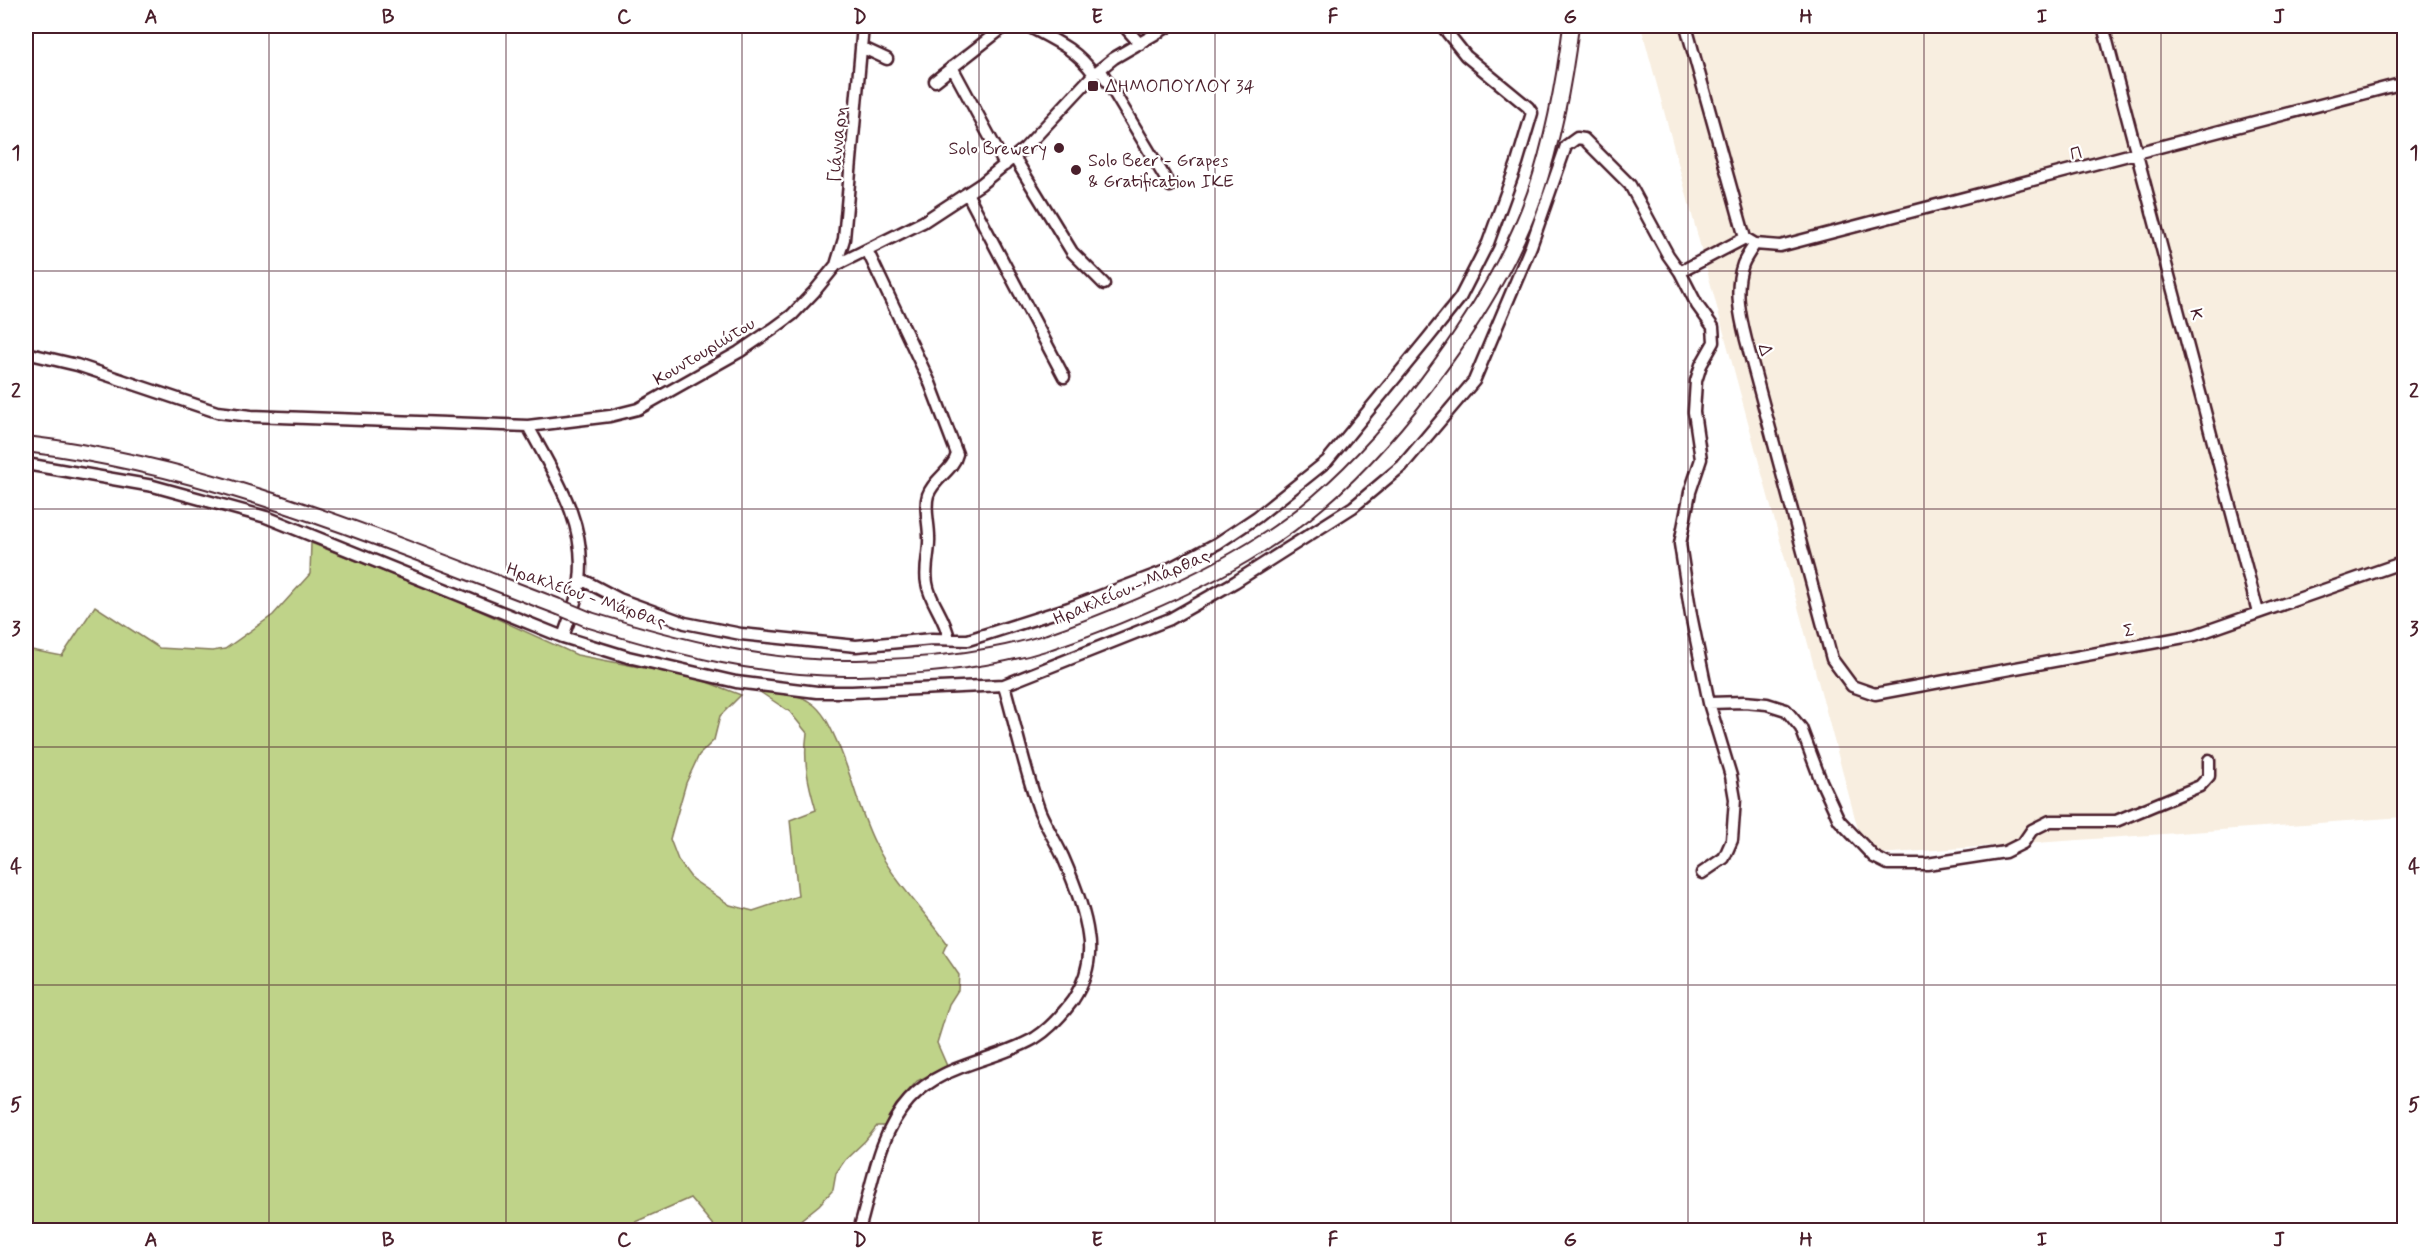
<svg xmlns="http://www.w3.org/2000/svg" width="2430" height="1256" viewBox="0 0 2430 1256" font-family="Mynerve,sans-serif">
<style>
.built{fill:#f8eee0}
.green{fill:#bfd389;stroke:#84795a;stroke-width:1.5}
.lines{fill:none;stroke-linecap:round;stroke-linejoin:round}
.minor-casing{stroke:#4a1f2b;stroke-width:15}
.major-casing{stroke:#4a1f2b;stroke-width:18}
.minor{stroke:#fff;stroke-width:10}
.major{stroke:#fff;stroke-width:14}
.major-bridge-casing{stroke:#4a1f2b;stroke-width:18;stroke-linecap:butt}
.major-bridge{stroke:#fff;stroke-width:14}
.grid{fill:none;stroke:#4a1f2b;stroke-width:1.5;stroke-opacity:0.55}
.poi-dot{fill:#4a1f2b;stroke:#fff;stroke-width:2}
.labels{text-anchor:middle;stroke-width:4.5;stroke-linejoin:round;paint-order:stroke}
.poi-label{font-size:18px;fill:#4a1f2b;stroke:#fff;text-anchor:start}
.street-label{font-size:18px;fill:#4a1f2b;stroke:#fff}
.neatline{fill:none;stroke:#4a1f2b;stroke-width:2}
.grid-label{font-size:20px;text-anchor:middle;font-weight:bold;fill:#4a1f2b}
</style>
<rect width="100%" height="100%" fill="#fff"/>
<filter id="ink" filterUnits="userSpaceOnUse"><feTurbulence type="fractalNoise" baseFrequency=".0167" numOctaves="2"/><feDisplacementMap in="SourceGraphic" scale="12" xChannelSelector="R" yChannelSelector="G"/><feConvolveMatrix kernelMatrix="1 2 1 2 8 2 1 2 1" color-interpolation-filters="sRGB"/></filter>
<g filter="url(#ink)">
<!-- built -->
<path class="built" d="M1641,26H2404V817L1865,855Z"/>
<!-- green -->
<path class="green" d="M311,543L456,600L577,655L696,678L741,695L720,716L714,740L699,755L686,783L670,839L678,860L692,879L730,905L753,911L798,896L790,820L816,810C808,783 803,761 807,733L790,712L757,690C774,692 796,692 810,702C825,712 831,729 838,744C852,776 859,811 875,843C893,881 923,909 947,943L943,952L959,975L958,990L949,1004L937,1043L947,1066L917,1081L896,1105L885,1126H877L865,1141L845,1160L836,1173L833,1190L819,1205L788,1230H717L690,1198L617,1230H26V649L62,656L95,606L159,648L212,651L225,649L273,615L310,574Z"/>
<g class="lines">
<defs>
<path id="minor" d="M1028,26C1054,40 1076,49 1094,74
M1124,26L1140,44
M1686,26L1745,238L1755,244C1751,250 1746,257 1743,264C1734,289 1740,316 1746,340L1832,659L1852,686L1875,694L2195,635L2404,562
M2103,26L2258,612
M861,47L887,59
M952,67L1005,165
M1100,69L1170,186
M935,81L1005,26
M1014,157L1072,252L1104,284
M967,193L1064,377
M1755,244L1780,246L2404,83
M867,250L930,383L957,454C953,471 934,478 928,495C924,508 929,523 929,537C930,552 924,568 927,583C930,603 945,616 949,639
M836,265L844,239L863,26
M26,353L77,365L217,412L251,416L528,426L610,416L638,409L739,352L773,329L792,315L814,292L836,265L923,222L981,184L1025,148L1094,74L1114,58L1169,26
M528,426C554,475 587,522 580,580C578,599 569,619 563,637
M26,464L153,486L266,517L563,637L628,657L736,682L817,692H852L1004,685L1170,619L1235,582L1353,507L1402,466L1474,381L1531,246L1566,146L1577,138L1584,139L1630,185L1668,255L1680,272
M581,579L619,599L685,623L741,634L856,646L932,639L968,640L1069,608L1163,572L1218,543L1257,517L1327,461L1428,338L1460,298L1488,243L1517,163L1532,113L1528,107L1466,56L1442,26
M1709,703L1744,702L1767,704L1786,710L1801,728L1821,781L1839,820L1874,857L1888,864H1927L2005,852L2023,843L2032,830L2050,821H2116L2200,786L2209,776V760
M1702,873L1724,858L1732,840L1735,799L1731,776L1709,703L1691,615L1680,544L1690,492L1701,459L1694,412L1696,381L1701,365L1714,342L1713,327L1697,305L1680,272L1745,238
M859,1230C872,1187 878,1134 909,1100C942,1063 994,1062 1035,1038C1051,1028 1062,1015 1073,1000C1086,980 1092,959 1088,935C1085,910 1073,880 1063,857C1056,842 1047,828 1040,812C1025,772 1016,727 1004,685"/>
<path id="major" d="M26,444C212,466 385,541 559,607
M590,620C678,647 765,670 857,668C920,667 988,661 1048,642C1080,631 1111,619 1141,606C1205,579 1266,547 1318,502C1366,461 1406,413 1442,363C1479,312 1514,254 1535,194C1553,140 1564,83 1571,26"/>
</defs>
<!-- minor casing -->
<use href="#minor" class="minor-casing"/>
<!-- major casing -->
<use href="#major" class="major-casing"/>
<!-- minor -->
<use href="#minor" class="minor"/>
<!-- major -->
<use href="#major" class="major"/>
<defs>
<path id="major-bridge" d="M559,607L590,620"/>
</defs>
<!-- major-bridge casing -->
<use href="#major-bridge" class="major-bridge-casing"/>
<!-- major-bridge -->
<use href="#major-bridge" class="major-bridge"/>
</g>
</g>
<!-- grid -->
<path class="grid" d="M269,26V1230M506,26V1230M742,26V1230M979,26V1230M1215,26V1230M1451,26V1230M1688,26V1230M1924,26V1230M2161,26V1230M26,271H2404M26,509H2404M26,747H2404M26,985H2404"/>
<!-- markers -->
<g class="poi-dot">
<rect x="1087" y="80" width="12" height="12" rx="3"/>
<circle cx="1059" cy="148" r="6"/>
<circle cx="1076" cy="170" r="6"/>
</g>
<g class="labels">
<!-- poi labels -->
<g class="poi-label">
<text x="1105" y="92">ΔΗΜΟΠΟΥΛΟΥ 34</text>
<text x="1047" y="154" text-anchor="end">Solo Brewery</text>
<text x="1088" y="166">Solo Beer - Grapes<tspan x="1088" dy="21">&amp; Gratification IKE</tspan></text>
</g>
<!-- street labels -->
<g class="street-label">
<text transform="translate(837 144) rotate(-85)" y="6">Γιάνναρη</text>
<text transform="translate(2076 153) rotate(-14)" y="6">Π</text>
<text transform="translate(2197 314) rotate(75)" y="6">Κ</text>
<text transform="translate(1766 350) rotate(75)" y="6">Δ</text>
<text transform="translate(704 351) rotate(-31)" y="6">Κουντουριώτου</text>
<text transform="translate(1131 587) rotate(-23)" y="6">Ηρακλείου - Μάρθας</text>
<text transform="translate(586 595) rotate(19)" y="6">Ηρακλείου - Μάρθας</text>
<text transform="translate(2129 630) rotate(-11)" y="6">Σ</text>
</g>
</g>
<!-- margin -->
<rect width="2430" height="1256" fill="none" stroke="#fff" stroke-width="66"/>
<rect x="33" y="33" width="2364" height="1190" class="neatline"/>
<g class="grid-label">
<text x="151" y="23">A</text>
<text x="388" y="23">B</text>
<text x="624" y="23">C</text>
<text x="860" y="23">D</text>
<text x="1097" y="23">E</text>
<text x="1333" y="23">F</text>
<text x="1570" y="23">G</text>
<text x="1806" y="23">H</text>
<text x="2042" y="23">I</text>
<text x="2279" y="23">J</text>
<text x="16" y="159">1</text>
<text x="2414" y="159">1</text>
<text x="16" y="397">2</text>
<text x="2414" y="397">2</text>
<text x="16" y="635">3</text>
<text x="2414" y="635">3</text>
<text x="16" y="873">4</text>
<text x="2414" y="873">4</text>
<text x="16" y="1111">5</text>
<text x="2414" y="1111">5</text>
<text x="151" y="1246">A</text>
<text x="388" y="1246">B</text>
<text x="624" y="1246">C</text>
<text x="860" y="1246">D</text>
<text x="1097" y="1246">E</text>
<text x="1333" y="1246">F</text>
<text x="1570" y="1246">G</text>
<text x="1806" y="1246">H</text>
<text x="2042" y="1246">I</text>
<text x="2279" y="1246">J</text>
</g>
</svg>
